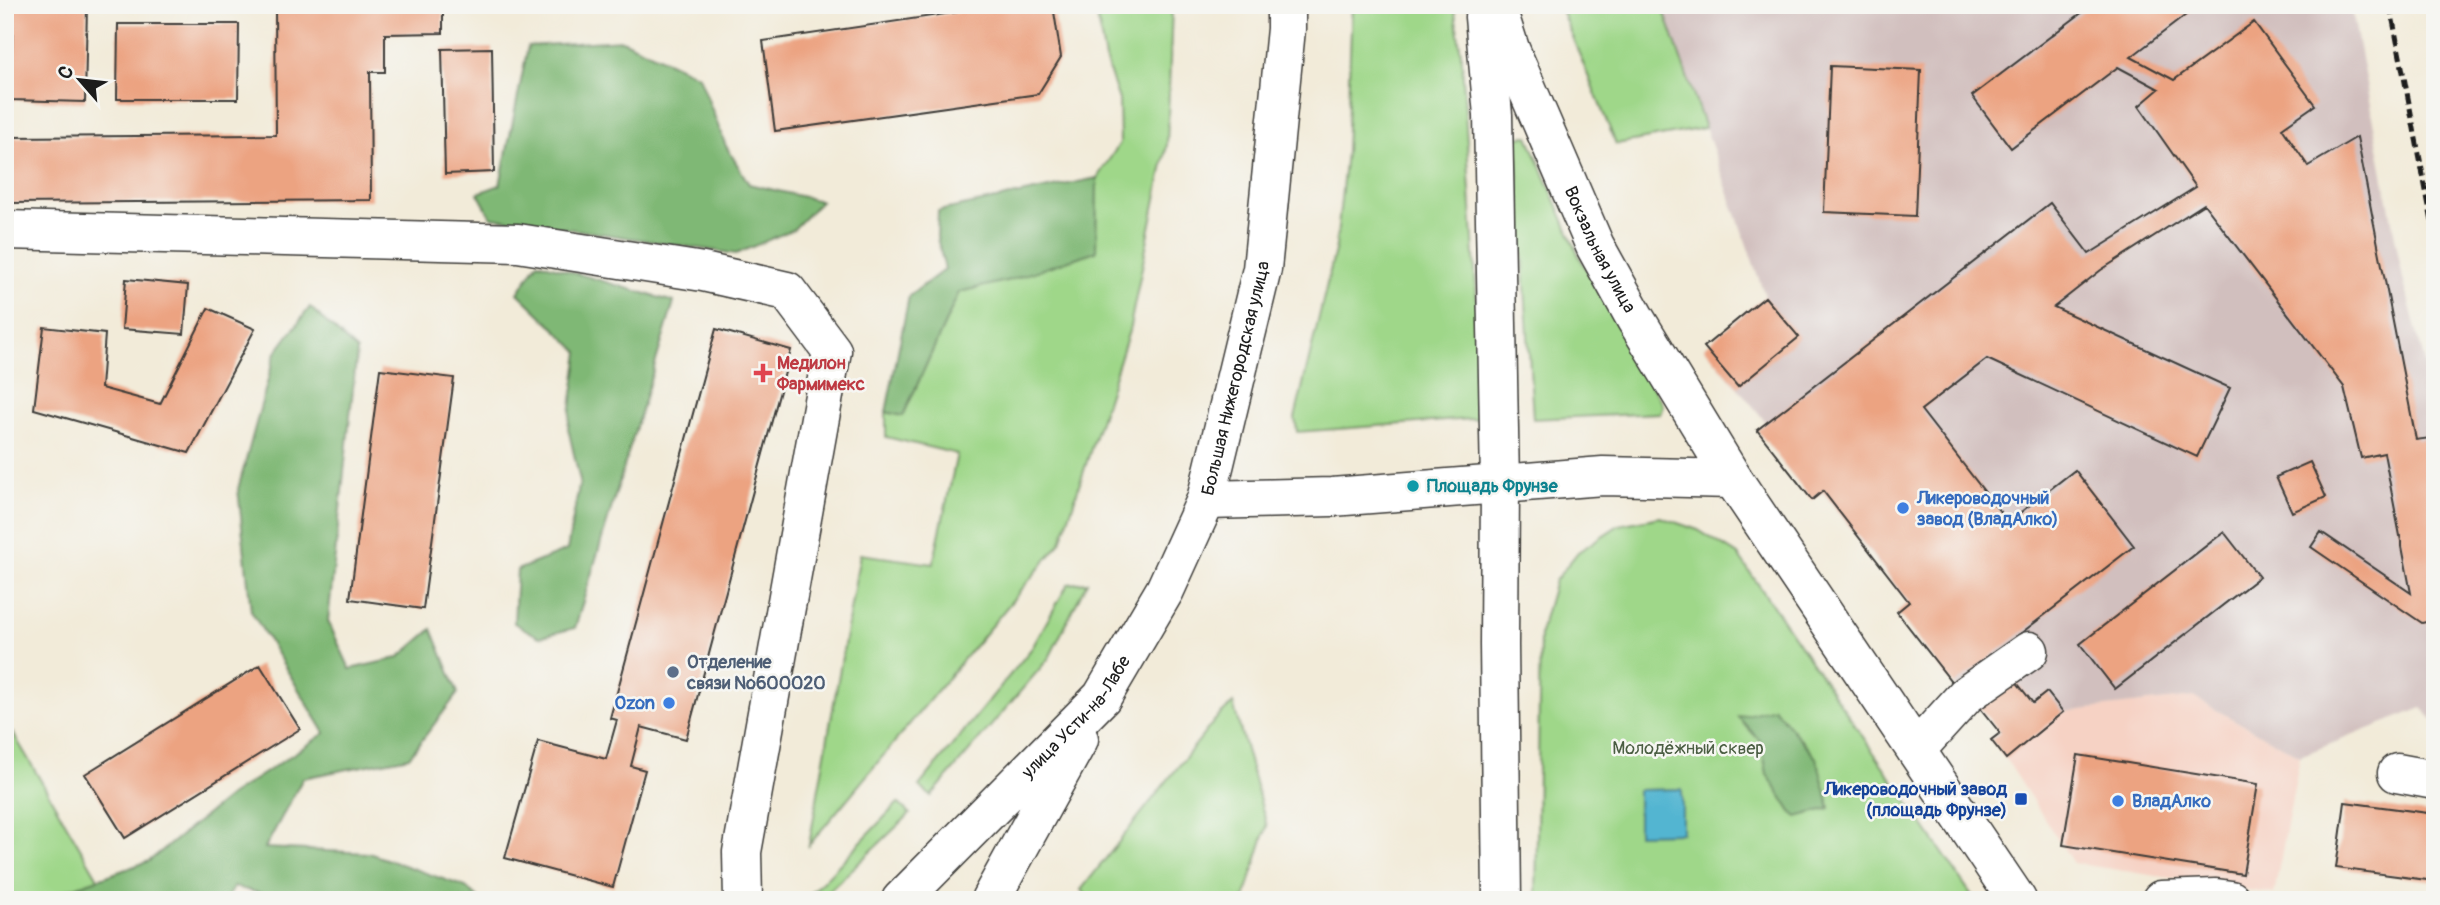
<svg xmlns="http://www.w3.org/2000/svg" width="2440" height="905" viewBox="0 0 2440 905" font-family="Pangolin,sans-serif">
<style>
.built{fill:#f6d2c4}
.industrial{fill:#d1bfbe}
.green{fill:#9fd789;stroke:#5e7a52;stroke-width:2}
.forest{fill:#7fb875;stroke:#4e6a48;stroke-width:2}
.water{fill:#52b5d1;stroke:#376876;stroke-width:2}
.building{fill:#eca381}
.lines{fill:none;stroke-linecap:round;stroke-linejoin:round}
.minor-casing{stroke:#3c3b38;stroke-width:41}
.major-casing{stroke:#3c3b38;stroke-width:41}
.minor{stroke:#fff;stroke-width:38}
.major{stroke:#fff;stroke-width:38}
.rail{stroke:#1c1c1c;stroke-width:5;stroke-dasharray:10 5;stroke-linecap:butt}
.health-dot{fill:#e0444e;stroke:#f6f6f2;stroke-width:2.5}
.culture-dot{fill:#0f9aa8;stroke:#f6f6f2;stroke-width:2.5}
.shop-dot{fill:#3f7fe0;stroke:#f6f6f2;stroke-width:2.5}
.service-dot{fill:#5c6f8a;stroke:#f6f6f2;stroke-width:2.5}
.transit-dot{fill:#1a4fb4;stroke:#f6f6f2;stroke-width:2.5}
.labels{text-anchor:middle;stroke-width:5;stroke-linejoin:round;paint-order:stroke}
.street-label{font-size:18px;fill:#1c1c1c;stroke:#f6f6f2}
.health-label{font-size:18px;font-weight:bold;fill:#be3a42;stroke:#f6f6f2;text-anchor:start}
.culture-label{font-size:18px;font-weight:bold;fill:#0d838f;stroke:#f6f6f2;text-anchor:start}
.shop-label{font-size:18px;font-weight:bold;fill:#366cbe;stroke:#f6f6f2;text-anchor:start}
.service-label{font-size:18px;font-weight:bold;fill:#4e5e75;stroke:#f6f6f2;text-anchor:start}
.park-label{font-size:18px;fill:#4a5d42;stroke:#f6f6f2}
.transit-label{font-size:18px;font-weight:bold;fill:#164399;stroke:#f6f6f2;text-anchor:end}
</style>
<rect width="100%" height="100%" fill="#f6f6f2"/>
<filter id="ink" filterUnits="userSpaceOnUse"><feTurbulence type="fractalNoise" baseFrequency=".0143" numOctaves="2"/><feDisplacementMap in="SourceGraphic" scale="14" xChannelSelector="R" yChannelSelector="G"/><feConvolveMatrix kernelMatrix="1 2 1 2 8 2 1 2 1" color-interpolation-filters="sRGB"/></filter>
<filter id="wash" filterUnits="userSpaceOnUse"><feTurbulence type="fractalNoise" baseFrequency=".00686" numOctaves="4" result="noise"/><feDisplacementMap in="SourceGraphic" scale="28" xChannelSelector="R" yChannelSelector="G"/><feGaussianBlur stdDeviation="1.57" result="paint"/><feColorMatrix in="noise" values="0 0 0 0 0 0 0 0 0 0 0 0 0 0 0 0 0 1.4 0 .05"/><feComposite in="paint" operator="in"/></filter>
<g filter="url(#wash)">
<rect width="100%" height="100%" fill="#f2ebd9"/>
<!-- built -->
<path class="built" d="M2193,697L2300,756L2274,894L2073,863L2006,759L2063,712Z"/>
<!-- industrial -->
<path class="industrial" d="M1662,5H2351L2403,279L2435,401V721L2422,708L2300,756L2193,697L2063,712L2006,759L1991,740L1999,732L1976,703L1954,685L1897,612L1908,602L1823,492L1812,500L1757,430L1766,422L1704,347L1765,296Z"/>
<!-- green -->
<path class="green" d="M1095,5H1172L1167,145L1129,331L1061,542L809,845L860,554L933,564L957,454L886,437V412L903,416L959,292L1010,280L1096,250L1097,178L1120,143L1119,100L1105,59Z
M1352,5H1454L1462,61L1484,418L1297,432L1295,418L1336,246L1346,152Z
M1559,5H1662L1705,128L1616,144Z
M1528,136L1579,256L1663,405L1660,413L1533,419L1516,137Z
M1660,517L1698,530L1738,555L1975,900H1536L1540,633L1555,581L1578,552L1619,525Z
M1087,582L1049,658L931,796L919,786L1032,648L1068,584Z
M1233,703L1267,826L1244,900H1091L1081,890L1215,720Z
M13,733L106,892L92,900H5V744Z
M898,803L910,814L823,897L818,900L807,898Z"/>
<!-- forest -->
<path class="forest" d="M622,40L699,76L726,146L749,184L821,201L794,229L736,254L491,217L478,193L500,185L528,46Z
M1097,178L1096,251L1010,280L959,292L903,416L886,412L909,296L945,269L937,238L938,211Z
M538,262L674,302L575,628L539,637L514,623L517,570L567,550L580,481L568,428L579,352L518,293Z
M310,307L357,351L328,621L350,669L398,658L432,629L458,693L409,757L303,778L265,848L369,853L466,887L480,900H291L234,887L225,900H38L149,861L231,795L325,733L251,611L238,489L275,354Z
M1774,708L1817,759L1830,808L1797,817L1791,812L1767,774L1761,742L1738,717Z"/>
<!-- water -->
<path class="water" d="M1682,789V833L1638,834V790Z"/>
<g id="blocks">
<!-- building -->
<path class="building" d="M13,5H87L85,102L11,100Z
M275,5H443V33L385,34V72H370L371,200L9,203V137L276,135Z
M958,5H1053L1061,57L1038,94L775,131L763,41L959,12Z
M2092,5H2199L2131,57L2174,80L2254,22L2315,105L2282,128L2308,166L2357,137L2416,440L2430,438L2435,462V620L2422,623L2311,547L2321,532L2411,593L2384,453L2361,458L2344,387L2204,204L2101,270L2054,307L2230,388L2197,457L1987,359L1921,410L2008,522L2075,470L2134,546L1954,685L1897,612L1909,602L1823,491L1812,500L1757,430L2050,203L2089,254L2196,187L2139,106L2159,89L2118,67L2011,148L1972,96Z
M118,24H239L238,99H117Z
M492,48L494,172L445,174L442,49Z
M1830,66L1921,70L1915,216L1824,212Z
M126,279L188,285L184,334L122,329Z
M1765,297L1799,337L1738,387L1704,347Z
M208,308L255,329L189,453L34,409L44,327L105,334L101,388L160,404Z
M716,329L791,350L686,739L641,727L631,766L645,770L613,887L505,858L538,741L606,759L617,720L610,718Z
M380,369L454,378L423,609L350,599Z
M2310,462L2326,497L2292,512L2276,477Z
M2224,532L2259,577L2115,689L2080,644Z
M260,665L300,729L125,838L85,774Z
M2011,675L2033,703L2047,692L2063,712L2006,759L1991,740L2000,733L1976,703Z
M2078,755L2258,784L2243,874L2063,845Z
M2345,802L2435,814V881L2336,868Z"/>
</g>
</g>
<g filter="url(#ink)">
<use href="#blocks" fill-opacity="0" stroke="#3c3b38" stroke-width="2"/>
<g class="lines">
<defs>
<path id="minor" d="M5,230L518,243L703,272L787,291L832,351L742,852L743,900
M1916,750L1966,695L2029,651
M2397,773L2435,780
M2161,900L2216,898L2231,900"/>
<g id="major">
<path id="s1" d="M1496,5L1510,49L1595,246L1635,318L1733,479L2017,900"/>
<path d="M1484,17L1493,115L1500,483L1499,645L1502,900"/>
<path d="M1206,500L1332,497L1603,476L1733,479"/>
<path id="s2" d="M901,900L1102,697L1165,590L1206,500L1262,269L1286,29V5"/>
<path d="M990,900L1079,739"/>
</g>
</defs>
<!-- minor casing -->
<use href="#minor" class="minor-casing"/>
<!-- major casing -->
<use href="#major" class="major-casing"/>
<!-- minor -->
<use href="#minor" class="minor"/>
<!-- major -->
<use href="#major" class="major"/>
<!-- rail -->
<path class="rail" d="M2390,5L2435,237"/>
</g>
</g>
<!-- markers -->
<path class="health-dot" d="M759.5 362.5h7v7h7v7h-7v7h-7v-7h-7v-7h7z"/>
<circle class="culture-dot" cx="1413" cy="486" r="7"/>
<g class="shop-dot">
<circle cx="1903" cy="508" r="7"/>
<circle cx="669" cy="703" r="7"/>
<circle cx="2118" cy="801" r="7"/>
</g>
<circle class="service-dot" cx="673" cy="672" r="7"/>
<rect class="transit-dot" x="2014" y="792" width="14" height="14" rx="3.5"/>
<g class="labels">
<!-- street labels -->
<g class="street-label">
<text dy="6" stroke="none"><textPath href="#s1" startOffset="266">Вокзальная улица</textPath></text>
<text dy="6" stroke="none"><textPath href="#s2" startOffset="634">Большая Нижегородская улица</textPath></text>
<text dy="6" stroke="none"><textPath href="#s2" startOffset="254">улица Усти-на-Лабе</textPath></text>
</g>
<!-- health labels -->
<g class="health-label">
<text x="777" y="369">Медилон<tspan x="777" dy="21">Фармимекс</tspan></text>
</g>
<!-- culture labels -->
<g class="culture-label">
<text x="1427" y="492">Площадь Фрунзе</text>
</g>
<!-- shop labels -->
<g class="shop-label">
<text x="1917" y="504">Ликероводочный<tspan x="1917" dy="21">завод (ВладАлко)</tspan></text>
<text x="655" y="709" text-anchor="end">Ozon</text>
<text x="2132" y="807">ВладАлко</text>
</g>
<!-- service labels -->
<g class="service-label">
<text x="687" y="668">Отделение<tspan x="687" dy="21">связи №600020</tspan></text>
</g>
<!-- park labels -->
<g class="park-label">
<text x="1688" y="754">Молодёжный сквер</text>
</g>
<!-- transit labels -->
<g class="transit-label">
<text x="2007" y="795">Ликероводочный завод<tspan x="2007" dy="21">(площадь Фрунзе)</tspan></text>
</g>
</g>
<!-- margin -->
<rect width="2440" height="905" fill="none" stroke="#f6f6f2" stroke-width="28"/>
<!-- north arrow -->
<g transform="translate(80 80) rotate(298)" stroke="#f6f6f2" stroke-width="5" paint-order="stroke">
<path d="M0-5L12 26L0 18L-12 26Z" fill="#1c1c1c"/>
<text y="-10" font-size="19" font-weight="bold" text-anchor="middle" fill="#1c1c1c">С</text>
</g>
</svg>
